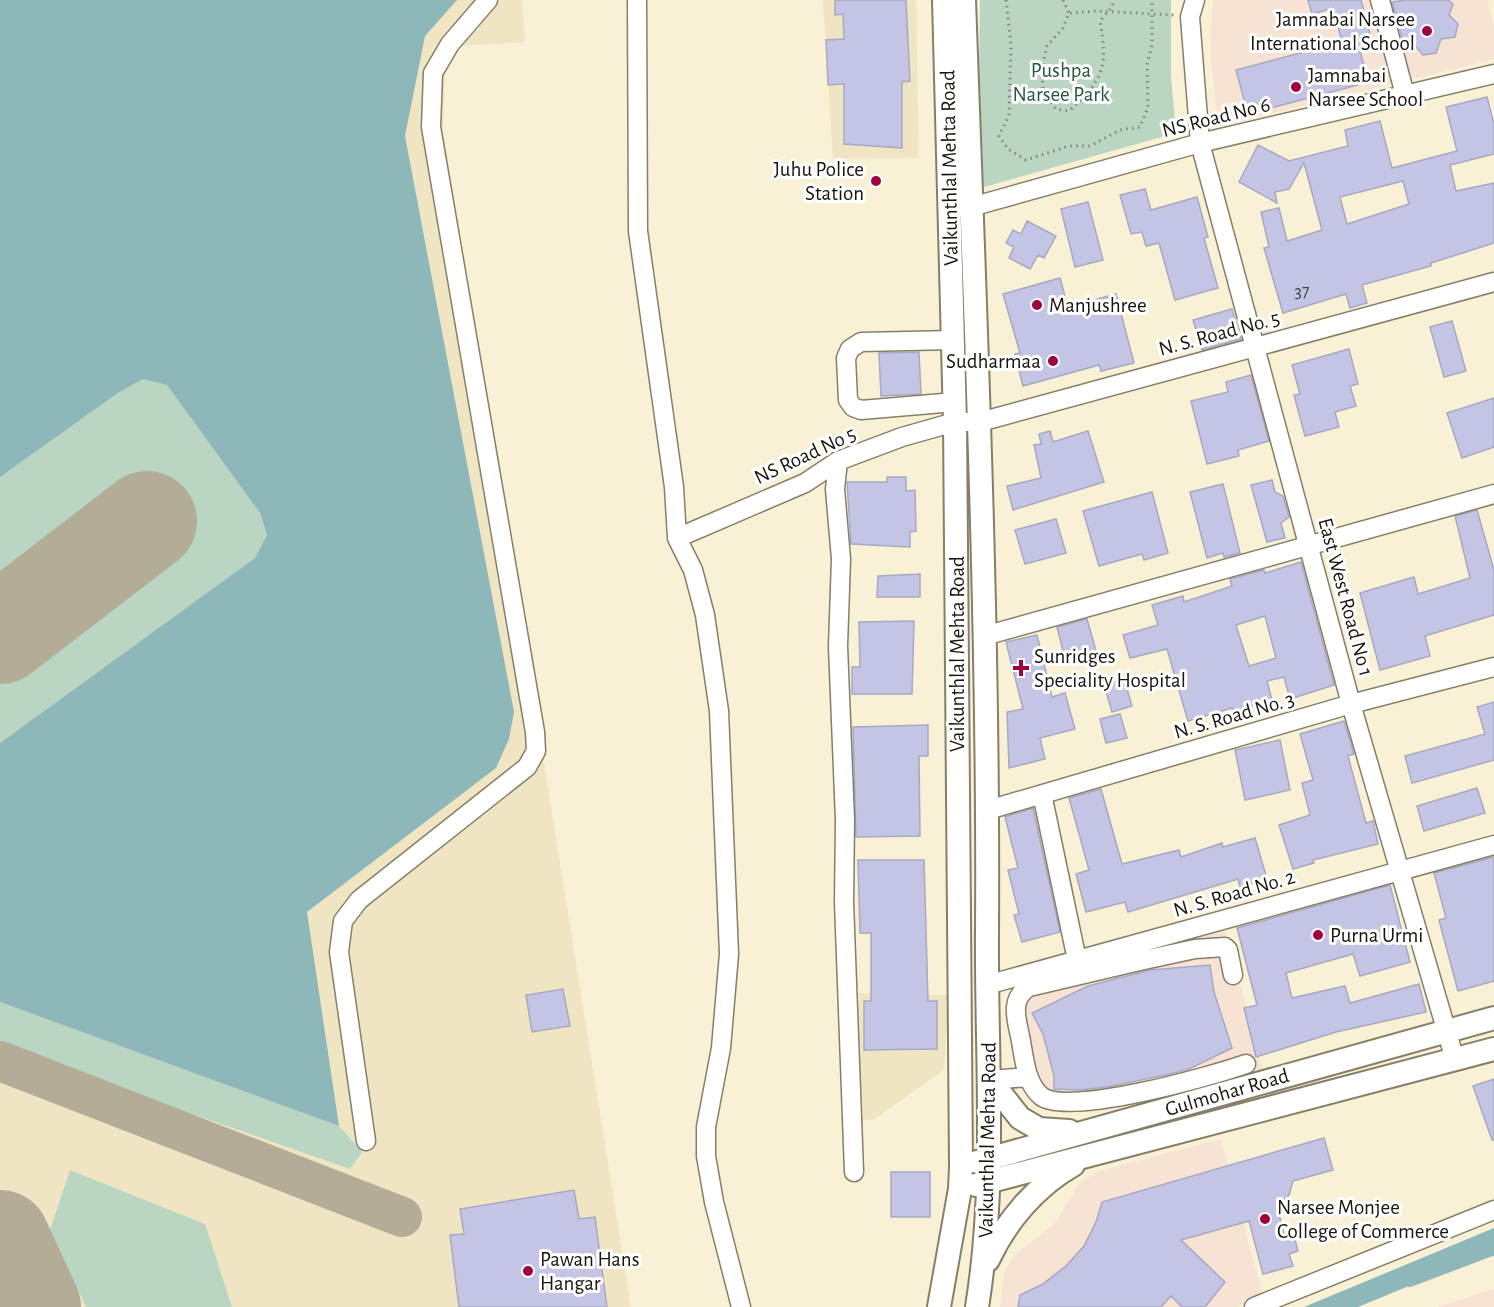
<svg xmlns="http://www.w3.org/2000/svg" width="1494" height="1307" viewBox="0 0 1494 1307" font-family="'Alegreya Sans',sans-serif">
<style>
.built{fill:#f0e5c3}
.industrial{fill:#f7e2d4}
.education{fill:#f6e3d3}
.green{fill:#bad5c2}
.water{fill:#8db7b9}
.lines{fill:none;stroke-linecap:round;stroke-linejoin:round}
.stream{stroke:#8db7b9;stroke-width:4.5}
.taxiway{stroke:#b3ac97;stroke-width:40}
.runway{stroke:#b3ac97;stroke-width:100}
.building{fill:#c4c5e5;stroke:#a7a8c1;stroke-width:1.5;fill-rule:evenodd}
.minor-casing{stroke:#867f67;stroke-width:21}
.major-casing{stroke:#867f67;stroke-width:26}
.path{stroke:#888371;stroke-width:3;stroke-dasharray:1.5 4.5;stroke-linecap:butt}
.minor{stroke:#fff;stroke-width:18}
.major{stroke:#fff;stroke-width:22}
.poi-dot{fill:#a00141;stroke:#fff;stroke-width:2}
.labels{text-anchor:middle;stroke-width:6;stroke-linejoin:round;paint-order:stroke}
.number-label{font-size:18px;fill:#434142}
.poi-label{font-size:21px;fill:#18150c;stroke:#fff;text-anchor:start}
.park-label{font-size:21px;fill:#26583a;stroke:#fff}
.street-label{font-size:21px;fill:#18150c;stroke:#fff}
</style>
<rect width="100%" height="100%" fill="#f9f1d6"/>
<!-- built -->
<path class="built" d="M0,0H522L525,42L459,46L445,71L443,130L631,1307H0Z
M823,0H916L919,158L833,159Z
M859,993L949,995L944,1070L873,1120L854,1119Z"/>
<!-- industrial -->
<path class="industrial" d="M1494,1289V1307H1437Z"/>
<!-- education -->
<path class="education" d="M1213,0H1487L1494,26V59L1224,125L1217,115L1210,49Z
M1226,931L1263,1072L1119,1106L1074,1111L1041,1108L1026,1089L1018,986L1038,977Z
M1221,1139L1263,1296L1236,1307H1000L1005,1270L1014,1256L1055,1223L1080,1182L1100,1171Z"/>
<!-- green -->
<path class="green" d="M980,0H1171V77L1176,133L984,187L978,144Z
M143,379L167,385L260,513L267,535L255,558L0,743V658L166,529L137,491L0,596V477L118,393Z
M0,1002L339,1126L362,1152L350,1169L78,1074L0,1042Z
M70,1170L205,1224L232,1307H86L50,1230Z"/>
<!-- water -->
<path class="water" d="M0,0H457L425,36L405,136L514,712L509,739L496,768L307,912L339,1126L0,1002V743L255,558L267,535L260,513L167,385L143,379L118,393L0,477Z
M1494,1228V1251L1358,1307H1304Z"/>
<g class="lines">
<!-- stream -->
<path class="stream" d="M1410,1285L1494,1253"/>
<!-- taxiway -->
<path class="taxiway" d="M0,1061L402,1217"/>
<!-- runway -->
<path class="runway" d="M0,634L147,521
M0,1240L31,1307"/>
</g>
<!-- building -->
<path class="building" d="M835,0H906L910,81L902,82V148L844,144V84L828,85L826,40L844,39L843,14L835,15Z
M1308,0H1361L1372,42L1358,45L1369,82L1248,114L1236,70L1342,42L1333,8L1312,14Z
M1405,0H1448L1453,4L1449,15L1458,24L1455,37L1441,39L1436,53L1423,55L1416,47L1406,52L1392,2Z
M1487,97L1494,124V154L1450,165L1456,191L1494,183V243L1431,263V266L1362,285L1367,303L1350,308L1346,294L1283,313L1264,248L1269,247L1261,212L1279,208L1287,241L1322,230L1304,163L1289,189L1275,192L1277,203L1239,182L1258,145L1289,161L1348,146L1345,130L1380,121L1392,168L1457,151L1446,107ZM1403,181L1409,204L1347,224L1340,197Z
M1145,189L1151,210L1197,197L1208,237L1204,238L1218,288L1175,300L1159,243L1146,246L1142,232L1131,234L1120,195Z
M1088,202L1103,260L1075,267L1061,209Z
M1027,221L1056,236L1044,258L1038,255L1030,269L1009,258L1014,247L1006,243L1013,230L1021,234Z
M1060,278L1068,307L1116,294L1134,363L1101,371L1099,365L1023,386L1015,354L1020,353L1003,294Z
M1232,309L1241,339L1202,350L1193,320Z
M1452,321L1466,371L1444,377L1430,327Z
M1349,349L1358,384L1350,386L1356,406L1335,412L1339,427L1305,436L1294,395L1300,394L1292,365Z
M919,352L921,394L881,396L879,353Z
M1251,375L1269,441L1238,450L1239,456L1207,464L1191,401L1228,392L1226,382Z
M1494,398V447L1462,458L1447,413Z
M1050,431L1053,442L1088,431L1104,482L1013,510L1007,486L1041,478L1034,445L1041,444L1039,434Z
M887,477H906V491L915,490L916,531L910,532V547L851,544L847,482H887Z
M1272,480L1275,492L1283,496L1289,517L1281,523L1285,538L1267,542L1251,485Z
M1223,484L1240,553L1224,557L1223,553L1207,558L1190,492Z
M1152,492L1168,553L1144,560L1142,554L1099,566L1083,511Z
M1477,510L1494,570V615L1425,636L1430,656L1380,670L1360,593L1414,577L1418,594L1470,578L1455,516Z
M1056,519L1066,553L1025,564L1015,530Z
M1301,562L1334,685L1290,699L1284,677L1267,681L1272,700L1233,712L1232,708L1188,721L1167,649L1130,658L1123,635L1158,625L1152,605L1183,596L1184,602L1232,586L1230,579L1264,570L1265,573ZM1265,616L1276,658L1249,666L1236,625Z
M920,574V597H877L878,576Z
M1087,619L1097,654L1066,662L1057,627Z
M914,621L912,694H852V667H860L859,622Z
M1037,635L1052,697L1065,693L1075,729L1040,738L1045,759L1009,768L1007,712L1023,709L1006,642Z
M1123,675L1132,706L1112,712L1103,681Z
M1494,702V760L1412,783L1405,756L1485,734L1477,707Z
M1120,714L1127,738L1106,743L1100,719Z
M1344,721L1354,754L1348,756L1366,823L1373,821L1378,844L1313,860L1314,863L1293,869L1279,825L1310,815L1302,783L1313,780L1300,734Z
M928,725V756H919L920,836L856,837L853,727Z
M1280,740L1290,790L1245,800L1235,750Z
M1477,788L1485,813L1424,831L1417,806Z
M1101,789L1122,864L1179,850L1181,857L1222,843L1223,847L1255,838L1267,879L1240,887L1238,879L1128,912L1125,902L1086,912L1076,874L1089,870L1069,798Z
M1033,808L1060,932L1022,942L1014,915L1019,914L1008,870L1018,868L1005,817Z
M1494,857V981L1458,991L1439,920L1446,918L1434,873Z
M858,860H924L928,1001H937V1049L864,1050V1001H871V933H860Z
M1390,885L1410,962L1360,976L1353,954L1286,973L1292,998L1345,986L1350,1003L1419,984L1426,1012L1336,1032L1256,1057L1244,1008L1257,1005L1237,928Z
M1210,965L1214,992L1232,1048L1189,1069L1170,1074L1107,1087L1079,1090L1054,1089V1076L1043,1034L1032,1013L1088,986L1150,970Z
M563,989L570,1026L532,1032L526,995Z
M1494,1079V1140H1492L1473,1086Z
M1324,1138L1333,1170L1293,1181L1289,1195L1277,1206L1284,1234L1293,1232L1298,1251L1289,1254L1293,1266L1263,1274L1249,1221L1181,1240L1225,1282L1205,1307H1182L1171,1296L1161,1307H1018L1020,1295L1043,1284L1067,1265L1084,1246L1096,1222L1102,1202Z
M891,1172H930V1217H891Z
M574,1190L579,1219L595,1217L607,1307H459L450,1235L464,1234L460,1209Z"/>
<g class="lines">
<defs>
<path id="minor" d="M637,0L638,231L674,487L677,538L693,570L705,615L719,711L729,954L721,1048L706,1127V1156L714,1202L741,1307
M1195,0L1190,17L1200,143L1351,704L1455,1060
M1380,0L1405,95
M961,207H971L1200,143L1494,74
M953,340L861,342L850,349L846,358L848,400L853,407L861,410L955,402
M838,461L835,489L841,559L838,646L845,820L844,902L854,1172
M677,538L805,483L838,461L902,437L955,422H980L1494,282
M984,636L1494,494
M1042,794L1077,960
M988,810L1351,704L1494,667
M1233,975L1228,950L1225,947L1195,949L1144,960L1029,987C1010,998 1016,1018 1020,1036C1024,1055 1025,1083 1041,1096C1067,1117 1212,1076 1246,1064
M987,985L1494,845
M990,1080L1029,1077
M366,1141L339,952L343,921L359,900L527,767L536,751L535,732L431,127L433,73L450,44L488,0
M1254,1307L1494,1210"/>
<path id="major" d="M964,0C975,311 989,622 987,933C986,1058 997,1183 977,1307
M990,1080L1020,1118L1039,1129L1069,1131
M977,1162L1494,1018
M976,1185L1494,1049
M988,1260C1006,1221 1036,1186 1073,1165
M939,1307L960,1189L961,1166L955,422L944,0"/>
</defs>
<!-- minor casing -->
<use href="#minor" class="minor-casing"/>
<!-- major casing -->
<use href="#major" class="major-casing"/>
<!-- path -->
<path class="path" d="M1006,0L1011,44L1009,115L999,136L1008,149L1026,160L1069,146H1090L1120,130L1140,127L1148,107L1147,65L1152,45V0
M1063,0L1069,13L1063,28L1047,46L1042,68L1043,91L1056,109L1069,111C1104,79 1108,67 1100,21L1112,7L1114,0
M1070,13L1097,11L1174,15"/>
<!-- minor -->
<use href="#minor" class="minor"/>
<!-- major -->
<use href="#major" class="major"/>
</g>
<!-- markers -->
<g class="poi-dot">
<circle cx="1427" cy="31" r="6"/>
<circle cx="1296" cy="87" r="6"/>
<circle cx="876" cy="181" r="6"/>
<circle cx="1037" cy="305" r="6"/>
<circle cx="1053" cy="361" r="6"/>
<path d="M1018 659h6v6h6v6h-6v6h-6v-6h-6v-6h6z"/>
<circle cx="1318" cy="935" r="6"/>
<circle cx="1265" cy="1219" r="6"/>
<circle cx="528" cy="1271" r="6"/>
</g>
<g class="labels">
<!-- number labels -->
<g class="number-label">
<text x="1302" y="297">37</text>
</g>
<!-- poi labels -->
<g class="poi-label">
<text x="1415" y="26" text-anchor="end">Jamnabai Narsee<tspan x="1415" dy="24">International School</tspan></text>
<text x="1308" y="82">Jamnabai<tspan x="1308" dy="24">Narsee School</tspan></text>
<text x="864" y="176" text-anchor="end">Juhu Police<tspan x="864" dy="24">Station</tspan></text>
<text x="1049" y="312">Manjushree</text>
<text x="1041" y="368" text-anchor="end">Sudharmaa</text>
<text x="1034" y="663">Sunridges<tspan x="1034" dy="24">Speciality Hospital</tspan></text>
<text x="1330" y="942">Purna Urmi</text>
<text x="1277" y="1214">Narsee Monjee<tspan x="1277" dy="24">College of Commerce</tspan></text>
<text x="540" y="1266">Pawan Hans<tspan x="540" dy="24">Hangar</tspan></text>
</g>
<!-- park labels -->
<g class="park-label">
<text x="1061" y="77">Pushpa<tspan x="1061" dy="24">Narsee Park</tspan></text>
</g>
<!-- street labels -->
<g class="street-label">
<text transform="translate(1216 117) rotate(-14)" y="7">NS Road No 6</text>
<text transform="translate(949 168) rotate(-91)" y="7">Vaikunthlal Mehta Road</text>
<text transform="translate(1219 333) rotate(-15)" y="7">N. S. Road No. 5</text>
<text transform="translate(805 455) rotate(-25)" y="7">NS Road No 5</text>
<text transform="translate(1346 597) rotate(75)" y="7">East West Road No 1</text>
<text transform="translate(957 654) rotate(-90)" y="7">Vaikunthlal Mehta Road</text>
<text transform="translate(1234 715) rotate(-16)" y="7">N. S. Road No. 3</text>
<text transform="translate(1234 893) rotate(-16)" y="7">N. S. Road No. 2</text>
<text transform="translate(1227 1092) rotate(-16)" y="7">Gulmohar Road</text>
<text transform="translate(987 1140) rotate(-89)" y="7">Vaikunthlal Mehta Road</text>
</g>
</g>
</svg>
